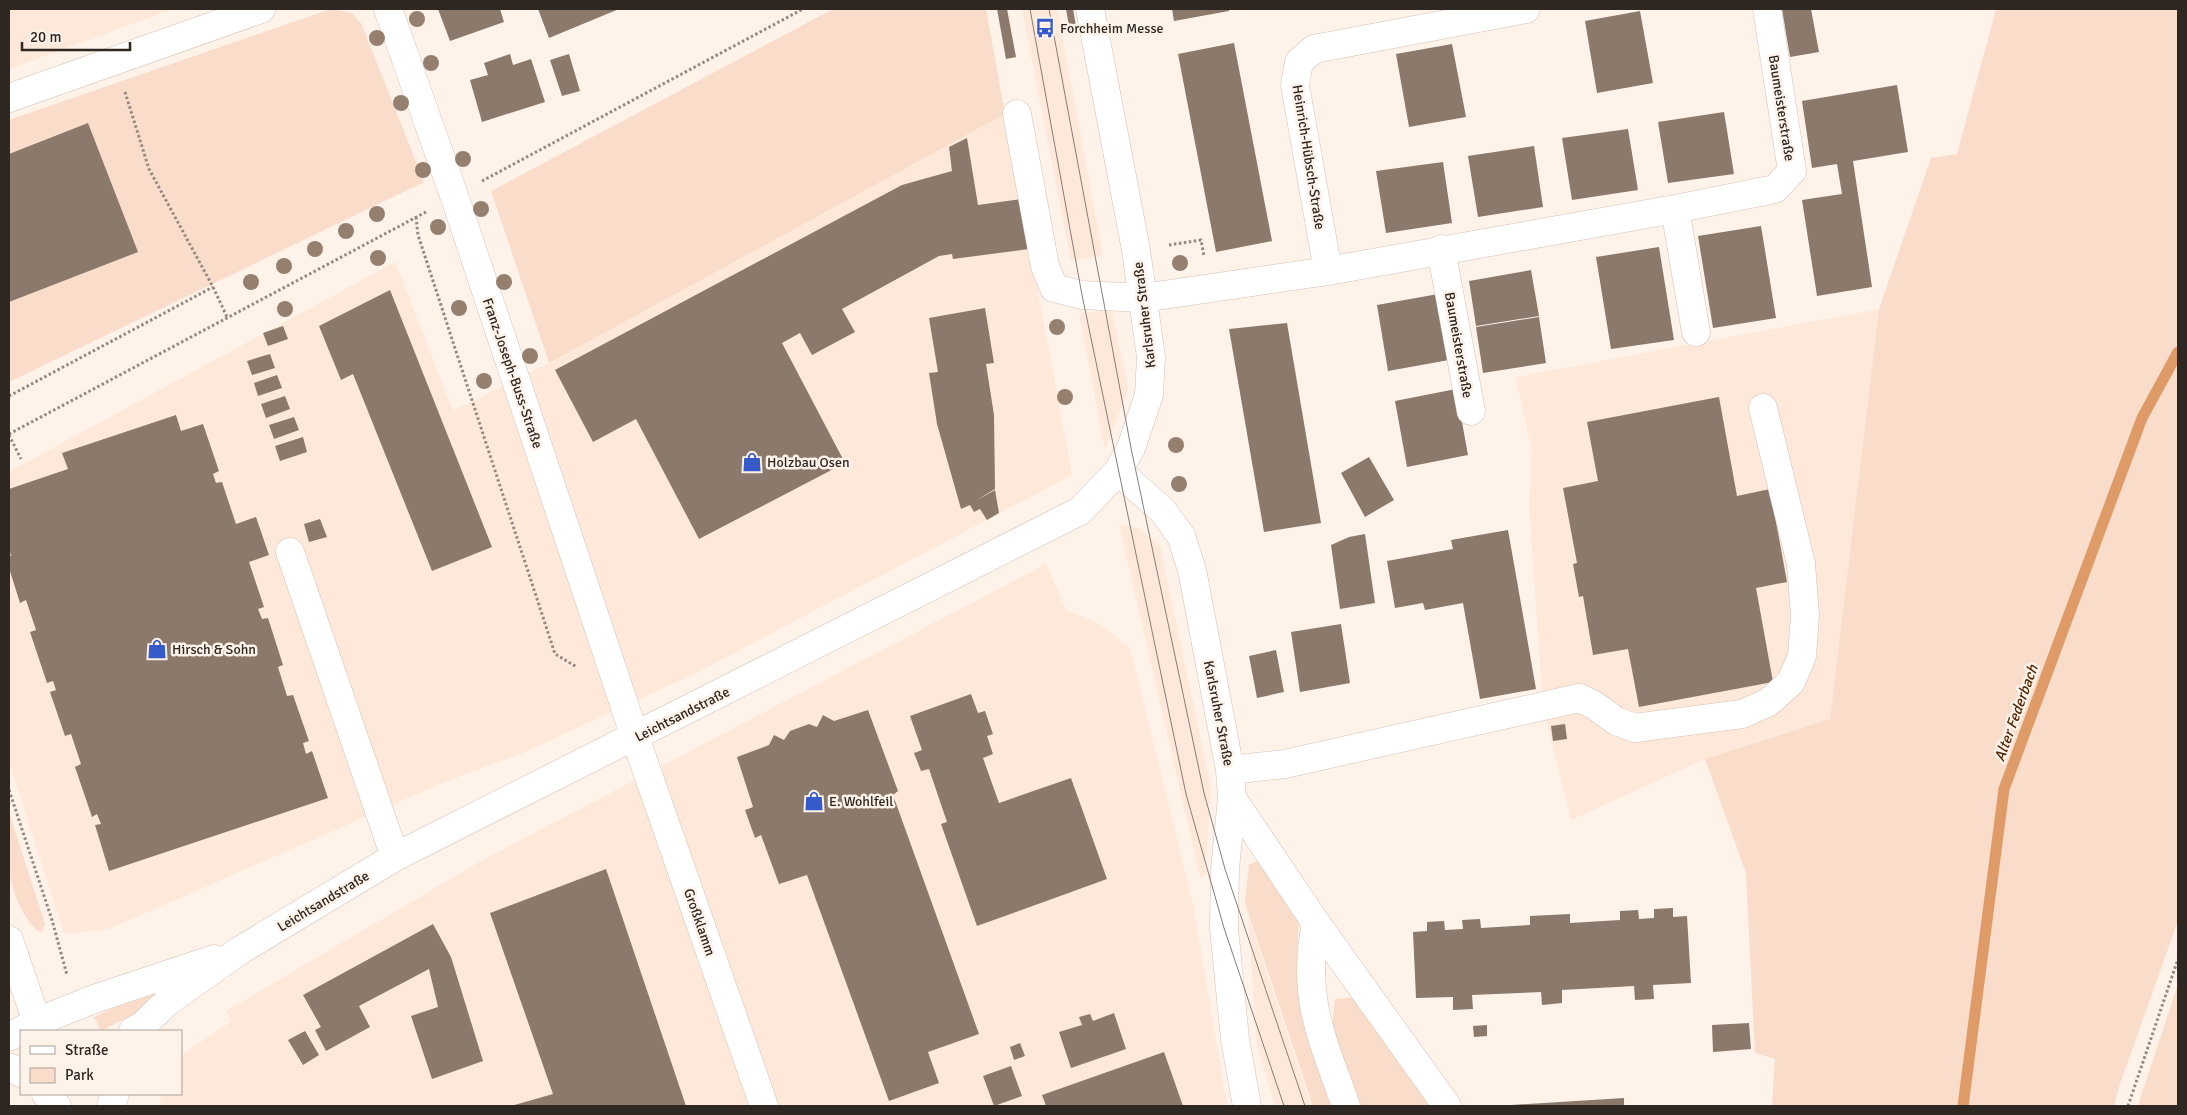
<svg xmlns="http://www.w3.org/2000/svg" width="2187" height="1115" viewBox="0 0 2187 1115" font-family="Signika,sans-serif">
<style>
.built{fill:#fee8d9}
.green{fill:#f9ddca}
.lines{fill:none;stroke-linecap:round;stroke-linejoin:round}
.stream{stroke:#de9a67;stroke-width:11}
.building{fill:#8b796c}
.minor-casing{stroke:#d5c1b4;stroke-width:29}
.major-casing{stroke:#d5c1b4;stroke-width:29}
.path{stroke:#928982;stroke-width:3;stroke-dasharray:2.5 2.5;stroke-linecap:butt}
.minor{stroke:#fff;stroke-width:28}
.major{stroke:#fff;stroke-width:28}
.tram{stroke:#867d76;stroke-width:1}
.tree{fill:#958070}
.labels{text-anchor:middle;stroke-width:5;stroke-linejoin:round;paint-order:stroke}
.poi-label{font-size:14px;fill:#2e2722;stroke:#fef2e9;text-anchor:start}
.street-label{font-size:14px;fill:#2e2722;stroke:#fef2e9}
.water-label{font-size:15px;font-style:italic;fill:#512600;stroke:#fef2e9}
</style>
<rect width="100%" height="100%" fill="#fef2e9"/>
<!-- built -->
<path class="built" d="M9,9H173L9,69Z
M1022,9H1057L1103,255L1071,261Z
M1005,114L1072,475L700,671L525,752L442,783L109,929L64,934L9,761V472L395,262L453,411L549,363Z
M1112,309L1128,389L1105,450L1079,314Z
M1879,309L1830,720L1705,759L1571,820L1543,706L1529,506L1532,453L1516,377Z
M1119,524L1140,529L1160,546L1211,788L1205,875L1200,877Z
M1046,564L1066,610L1099,624L1130,648L1194,909L1227,1106H161L160,1094H181V1055L232,1021L226,1011L481,861Z
M1248,915L1311,1106H1275L1257,1045Z"/>
<!-- green -->
<path class="green" d="M331,9L352,13L362,25L424,182L9,382V120Z
M833,9H986L1005,114L549,363L491,191Z
M1996,9H2178V921L2120,1084L2114,1106H1772L1775,1059L1755,1053L1746,873L1705,759L1830,719L1879,309L1931,158L1957,154Z
M9,812L45,924L42,932L37,931C3,892 9,860 9,812Z
M1261,860L1299,912L1297,958L1310,1020L1338,1106H1313L1245,903L1249,864Z
M202,966L150,1006L101,1031L94,1017Z
M2178,984V1106H2138L2141,1096Z
M1357,997L1431,1106H1360L1332,1031L1335,999Z"/>
<g class="lines">
<!-- stream -->
<path class="stream" d="M1963,1106L2004,789L2142,418L2178,352"/>
</g>
<!-- building -->
<path class="building" d="M438,9H500L504,22L450,41Z
M538,9H619L549,38Z
M997,9H1007L1016,57L1006,59Z
M1066,9H1073L1077,31L1070,32Z
M1172,9H1229V11L1174,21Z
M1782,9H1811L1819,52L1790,57Z
M1640,11L1653,83L1597,93L1585,21Z
M1234,43L1272,241L1216,252L1178,54Z
M1452,44L1466,117L1409,127L1396,54Z
M510,54L513,65L531,59L545,102L482,122L470,80L488,75L484,63Z
M569,54L580,91L562,96L550,60Z
M1897,85L1908,152L1853,161L1872,287L1817,296L1802,200L1842,194L1837,164L1812,168L1802,101Z
M1724,112L1734,174L1668,183L1658,122Z
M88,123L138,252L9,302V154Z
M1628,129L1638,190L1572,200L1562,138Z
M967,138L978,205L1022,199L1029,249L953,259L952,254L939,256L842,309L855,332L812,355L800,333L782,343L845,463L699,539L636,419L593,442L555,370L902,185L952,171L949,147Z
M1534,146L1543,207L1478,217L1468,156Z
M1443,162L1452,223L1386,233L1376,171Z
M1761,226L1776,318L1713,328L1698,236Z
M1659,247L1674,340L1611,349L1596,257Z
M1531,270L1539,316L1476,326L1469,281Z
M390,290L492,547L432,571L353,374L341,380L319,326Z
M1438,294L1449,360L1388,371L1377,305Z
M985,308L994,363L986,364L994,415L995,489L975,501L995,490L999,513L987,520L980,509L974,512L970,505L961,509L937,424L929,373L938,372L929,318Z
M1539,317L1546,363L1483,373L1476,327Z
M1287,323L1321,523L1264,532L1229,329Z
M283,326L288,339L268,346L263,333Z
M270,354L275,368L252,375L247,361Z
M277,375L282,388L258,396L254,383Z
M1456,389L1468,455L1407,467L1395,401Z
M285,396L290,409L266,418L261,404Z
M1719,397L1737,496L1770,489L1787,582L1756,588L1773,682L1639,707L1628,649L1593,655L1583,596L1579,597L1573,564L1577,563L1563,488L1598,481L1587,422Z
M176,415L181,431L203,424L219,471L213,474L216,483L222,482L236,524L256,517L269,555L249,562L264,607L258,609L262,619L268,618L283,665L278,667L287,696L293,695L309,741L303,743L306,754L312,751L328,798L109,871L95,825L101,824L97,814L92,817L75,767L81,764L71,734L65,736L50,692L56,690L53,681L47,683L30,632L36,630L26,600L20,603L9,568V556H11L9,548V489L68,469L62,453Z
M294,417L299,430L274,439L269,425Z
M303,437L307,452L280,461L275,446Z
M1369,457L1394,500L1365,517L1341,473Z
M320,519L327,537L309,542L304,524Z
M1508,530L1536,689L1480,699L1463,603L1425,610L1423,603L1395,608L1387,561L1453,549L1451,540Z
M1365,534L1375,603L1340,609L1331,545L1349,537Z
M1341,624L1350,683L1300,692L1291,632Z
M1276,650L1284,692L1257,698L1249,656Z
M971,694L978,713L985,711L993,734L987,736L993,754L983,758L999,803L1071,778L1107,879L977,926L941,824L947,822L929,769L921,771L914,753L922,750L910,716Z
M868,710L898,791L893,795L979,1034L928,1052L939,1083L889,1101L807,875L779,884L761,835L755,838L745,810L753,807L737,757L769,745L774,735L784,740L790,731L809,724L817,727L823,715L834,721Z
M1565,724L1567,739L1553,741L1551,726Z
M606,869L686,1106H511L553,1094L490,913Z
M1673,908V917L1687,916L1691,983L1653,985L1654,999L1635,1000L1634,986L1562,990V1003L1542,1005L1541,992L1472,995L1473,1009L1453,1010V997L1416,998L1413,932L1427,931V922L1444,921L1445,930L1463,929L1462,920L1480,919L1481,928L1530,925V916L1570,914V923L1620,920V911L1638,910L1639,919L1654,918V909Z
M433,924L451,957L483,1061L432,1079L411,1016L438,1007L429,969L359,1006L370,1027L326,1051L315,1030L321,1027L303,995Z
M1114,1013L1126,1049L1071,1068L1059,1032L1082,1025L1079,1017L1090,1014L1093,1021Z
M1749,1023L1751,1049L1713,1052L1712,1025Z
M1487,1025V1036L1474,1037L1473,1026Z
M305,1031L319,1055L303,1065L288,1040Z
M1020,1043L1025,1056L1014,1060L1010,1047Z
M1164,1052L1183,1106H1046L1042,1095Z
M1011,1066L1022,1096L994,1106L983,1076Z
M1624,1098V1106H1511V1105Z"/>
<g class="lines">
<defs>
<path id="minor" d="M388,9L455,198L635,737L764,1106
M9,98L261,9
M1017,114L1045,266L1054,288L1082,295L1143,298L1328,271L1295,85L1299,62L1314,49L1526,9
M1675,209L1696,332
M1441,249L1471,411
M1328,271L1675,209L1775,189L1792,171L1767,9
M1118,471L1163,511L1181,536L1192,570L1230,770L1232,798L1225,869L1224,928L1235,1039L1247,1106
M290,552L395,857
M1230,770L1285,764L1579,698L1594,705L1616,721L1635,728L1742,714L1769,702L1791,682L1802,656L1805,615L1801,564L1763,408
M1232,798L1316,923C1301,997 1322,1038 1346,1106
M1316,923L1447,1106
M37,1022L94,999L214,959
M133,1031L142,1026L167,1002L239,951L395,857L1080,511L1118,471L1131,448L1149,395L1151,357L1136,250L1090,9
M111,1106L115,1094"/>
<path id="major" d="M9,940L40,1031
M9,1037L37,1022
M9,1067L21,1073
M46,1094L57,1106"/>
</defs>
<!-- minor casing -->
<use href="#minor" class="minor-casing"/>
<!-- major casing -->
<use href="#major" class="major-casing"/>
<!-- path -->
<path class="path" d="M125,92L149,169L213,287L227,317
M482,181L803,9
M416,217L418,235L555,654L577,667
M1169,245L1201,240L1204,256
M9,396L213,287
M9,434L426,212
M9,435L21,459
M9,790L52,920L67,975
M2128,1106L2178,959"/>
<!-- minor -->
<use href="#minor" class="minor"/>
<!-- major -->
<use href="#major" class="major"/>
<!-- tram -->
<path class="tram" d="M1030,9L1082,295L1186,794L1224,928L1284,1106
M1049,9L1131,448L1204,793L1225,869L1305,1106"/>
</g>
<!-- trees -->
<g class="tree">
<circle cx="417" cy="19" r="8"/>
<circle cx="377" cy="38" r="8"/>
<circle cx="431" cy="63" r="8"/>
<circle cx="401" cy="103" r="8"/>
<circle cx="463" cy="159" r="8"/>
<circle cx="423" cy="170" r="8"/>
<circle cx="481" cy="209" r="8"/>
<circle cx="377" cy="214" r="8"/>
<circle cx="438" cy="227" r="8"/>
<circle cx="346" cy="231" r="8"/>
<circle cx="315" cy="249" r="8"/>
<circle cx="378" cy="258" r="8"/>
<circle cx="1180" cy="263" r="8"/>
<circle cx="284" cy="266" r="8"/>
<circle cx="251" cy="282" r="8"/>
<circle cx="504" cy="282" r="8"/>
<circle cx="459" cy="308" r="8"/>
<circle cx="285" cy="309" r="8"/>
<circle cx="1057" cy="327" r="8"/>
<circle cx="530" cy="356" r="8"/>
<circle cx="484" cy="381" r="8"/>
<circle cx="1065" cy="397" r="8"/>
<circle cx="1176" cy="445" r="8"/>
<circle cx="1179" cy="484" r="8"/>
</g>
<!-- icons -->
<defs>
<symbol id="bus-bare" viewBox="-9 -9 18 18"><path d="M-5-6H5V4H4V6H2V4H-2V6H-4V4H-5ZM-3.5-4V0h7V-4ZM-3.5 1.2v1.5H-2V1.2ZM2 1.2v1.5H3.5V1.2Z" fill="#375acb" stroke="#fef2e9" stroke-width="2.5" paint-order="stroke"/></symbol>
<symbol id="shop-bare" viewBox="-9 -9 18 18"><path d="M-5-2.5h2.3a2.7 3.5 0 0 1 5.4 0H5L5.5 6h-11ZM-1.5-2.5h3a1.5 2.3 0 0 0-3 0Z" fill="#375acb" stroke="#fef2e9" stroke-width="2.5" paint-order="stroke"/></symbol>
</defs>
<g fill-rule="evenodd">
<use href="#bus-bare" x="1031" y="14" width="28" height="28"/>
<use href="#shop-bare" x="738" y="448" width="28" height="28"/>
<use href="#shop-bare" x="143" y="635" width="28" height="28"/>
<use href="#shop-bare" x="800" y="787" width="28" height="28"/>
</g>
<g class="labels">
<!-- poi labels -->
<g class="poi-label">
<text x="1060" y="33">Forchheim Messe</text>
<text x="767" y="467">Holzbau Osen</text>
<text x="172" y="654">Hirsch &amp; Sohn</text>
<text x="829" y="806">E. Wohlfeil</text>
</g>
<!-- street labels -->
<g class="street-label">
<text transform="translate(1782 108) rotate(81)" y="5">Baumeisterstraße</text>
<text transform="translate(1309 157) rotate(81)" y="5">Heinrich-Hübsch-Straße</text>
<text transform="translate(1144 315) rotate(-97)" y="5">Karlsruher Straße</text>
<text transform="translate(1459 345) rotate(80)" y="5">Baumeisterstraße</text>
<text transform="translate(513 373) rotate(71)" y="5">Franz-Joseph-Buss-Straße</text>
<text transform="translate(1219 713) rotate(79)" y="5">Karlsruher Straße</text>
<text transform="translate(682 714) rotate(-27)" y="5">Leichtsandstraße</text>
<text transform="translate(323 901) rotate(-31)" y="5">Leichtsandstraße</text>
<text transform="translate(700 922) rotate(71)" y="5">Großklamm</text>
</g>
<!-- water labels -->
<g class="water-label">
<text transform="translate(2016 713) rotate(-70)" y="5">Alter Federbach</text>
</g>
</g>
<!-- border -->
<rect width="2187" height="1115" fill="none" stroke="#2e2722" stroke-width="20"/>
<!-- legend -->
<rect x="20" y="1030" width="162" height="65" fill="#fef2e9" stroke="#aba199"/>
<rect x="30" y="1046" width="25" height="8" fill="#ffffff" stroke="#aba199"/>
<text x="65" y="1055" font-size="15" fill="#2e2722">Straße</text>
<rect x="30" y="1068" width="25" height="15" fill="#f9ddca" stroke="#aba199"/>
<text x="65" y="1080" font-size="15" fill="#2e2722">Park</text>
<!-- scale -->
<path d="M22 42v8h108v-8" fill="none" stroke="#2e2722" stroke-width="2.5"/>
<text x="30" y="42" font-size="15" fill="#2e2722" stroke="#fef2e9" stroke-width="4" paint-order="stroke">20 m</text>
</svg>
